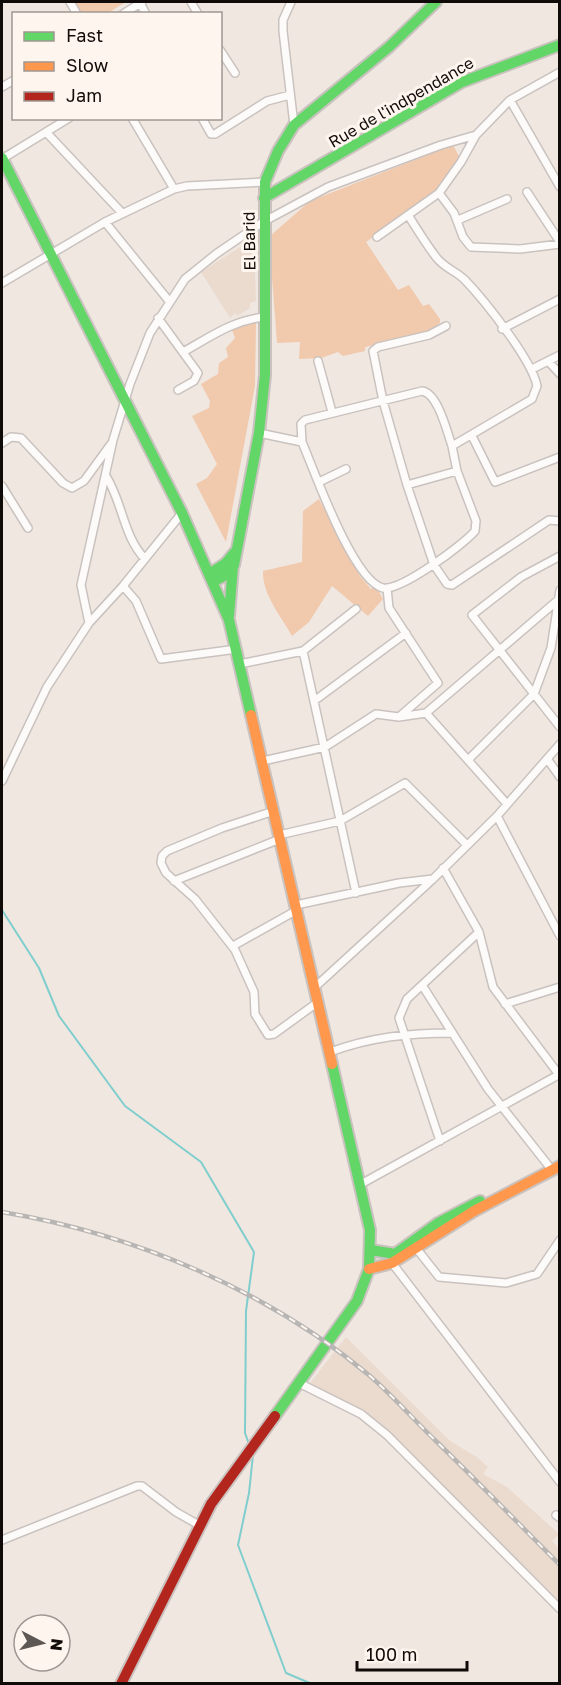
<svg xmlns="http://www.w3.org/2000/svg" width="561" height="1685" viewBox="0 0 561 1685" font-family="'Golos Text',sans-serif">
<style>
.built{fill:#ebdbcf}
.green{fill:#f1c9ad}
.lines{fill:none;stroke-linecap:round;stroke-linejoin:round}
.stream{stroke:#7fcecd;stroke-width:2}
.street-casing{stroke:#c9c2be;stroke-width:10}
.fast-casing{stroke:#c9c2be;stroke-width:14}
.slow-casing{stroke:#c9c2be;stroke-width:14}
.jam-casing{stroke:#c9c2be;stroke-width:14}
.street{stroke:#fdfbfa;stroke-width:7}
.fast{stroke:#63d668;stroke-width:10}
.slow{stroke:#ff974d;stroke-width:10}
.jam{stroke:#b3261e;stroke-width:10}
.rail-casing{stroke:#b8b6b4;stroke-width:4.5}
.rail{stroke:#fef5ee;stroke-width:2;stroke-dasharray:7;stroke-linecap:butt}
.labels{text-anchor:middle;stroke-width:6;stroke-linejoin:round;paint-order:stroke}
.street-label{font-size:16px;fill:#100b08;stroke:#fef5ee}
</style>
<rect width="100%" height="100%" fill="#f0e7e1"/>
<!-- built -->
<path class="built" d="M248,242L254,244L256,301L250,303V308L237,316L235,313L230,318L201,272Z
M346,1337L450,1441L477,1457L488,1467L483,1474L507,1487L559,1534L552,1541L559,1548V1604L385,1429L310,1383Z"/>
<!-- green -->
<path class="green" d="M72,2H126L106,14L80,13Z
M453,145L460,158L430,197L366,242L398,290L409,285L423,306L429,304L440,319V323L424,335L365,347V351L343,356L338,352L321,358L299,359L300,342L277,343L269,237L310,201Z
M256,322L255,386L226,542L196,484L207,478L217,464L192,416L209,408L210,401L201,384L218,374L219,363L228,357L226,348L235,338L231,327Z
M319,499L360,576L371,589L376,586L383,599L368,616L332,586L309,622L292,636C281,616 262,594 263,571L302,562L303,511Z"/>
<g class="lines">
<!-- stream -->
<path class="stream" d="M2,910L39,968L59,1016L125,1106L201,1162L254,1252L246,1311L245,1433L249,1444
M253,1455L249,1493L238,1545L286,1673L312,1684"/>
<defs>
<path id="street" d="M70,2L77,14
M191,2L198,14
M291,2L283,20V31L294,125
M140,3L146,14
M123,14L142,2
M220,50L235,73
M2,87L14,80
M510,100L560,187
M132,118L174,189
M202,118L211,134H215L267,101L290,95
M46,132L122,213
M2,159L69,118
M527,192L560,242
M439,193L454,213L463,237L471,247L520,249L560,244
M408,215C417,229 426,244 436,257C444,268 456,271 465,280C485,301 532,360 537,386L532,399L452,446L457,471L407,485L434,565L447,584L452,585L549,520L560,521
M458,220L507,199
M105,222L169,301
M377,237L439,193L461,162L476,135
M2,283L105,222L174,189L187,186L265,182
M158,318L198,373L194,381L178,390
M502,329L560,299
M183,352C210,337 235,319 266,317
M318,361L332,412
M549,362L560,374
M532,369L560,355
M259,433L302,442C314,470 353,581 383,588C401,591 463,545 475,531L476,521L457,471
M472,436L495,482L560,457
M302,442L301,424L305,420L422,391C438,393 447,432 452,446
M2,443L11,437L21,438L63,483L72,488L84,481L111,444
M106,476C123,503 123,536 145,559
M319,482L346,469
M407,485L383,401L373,351L378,347L429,335L446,326
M2,486L28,528
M560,556L521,577L472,615L560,727
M123,586L136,601L161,659L237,649
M387,588L389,608L438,683L399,717
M89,623L123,586L182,513
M303,651L356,893
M240,664L303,651L356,609
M314,701L406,633
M426,713L507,804
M469,759L534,694L551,648L560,590
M548,760L560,777
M263,761L325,747L376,714L399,717L426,713L558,600
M2,781L47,687L89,623L81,585L113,440L130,384L150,333L185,279L216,254L263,222L328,187L441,145L476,135L510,100L560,72
M274,811L222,828L167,851L162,856L161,863L166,873L195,899L235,950L254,992L255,1014L268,1035L274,1034L318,1002
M497,816L560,936
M279,835L340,821L405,783L466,844
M443,868L479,932L493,987L560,1076
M174,881L280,839
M296,905L399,883L433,879
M233,946L297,910
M422,985L488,1089L548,1165
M314,988L433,879L497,816L560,744
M505,1004L560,987
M330,1052C371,1037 409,1033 452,1033
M440,1141L399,1018L407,999L479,932
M361,1184L560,1074
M416,1248L439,1277L506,1283L537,1274L560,1240
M392,1263L560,1482
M299,1383L361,1414L387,1435L560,1609
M556,1515L560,1518
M2,1540L137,1486H142L176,1512L199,1525"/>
<path id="fast" d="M2,158L182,513L229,620L251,715
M264,198L462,82L560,45
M211,573L226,563L235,552
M214,581L226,575L234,565L259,433L265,375V182L278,151L294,125L389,47L436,2
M229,616L233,566
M371,1250L395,1254L438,1223L480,1201
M275,1416L357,1301L369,1269L370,1230L332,1064"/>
<path id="slow" d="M251,715L332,1064
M369,1269L392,1263L474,1211L560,1166"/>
<path id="jam" d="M121,1684L211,1504L275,1416"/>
</defs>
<!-- street casing -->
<use href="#street" class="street-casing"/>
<!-- fast casing -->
<use href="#fast" class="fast-casing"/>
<!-- slow casing -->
<use href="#slow" class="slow-casing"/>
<!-- jam casing -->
<use href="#jam" class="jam-casing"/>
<!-- street -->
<use href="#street" class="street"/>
<!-- fast -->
<use href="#fast" class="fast"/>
<!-- slow -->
<use href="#slow" class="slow"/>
<!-- jam -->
<use href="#jam" class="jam"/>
<defs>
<path id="rail" d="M2,1212C134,1234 267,1290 370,1376C394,1397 415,1421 438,1443C479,1483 519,1524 560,1565"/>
</defs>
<!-- rail casing -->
<use href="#rail" class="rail-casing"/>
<!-- rail -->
<use href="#rail" class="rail"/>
</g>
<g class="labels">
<!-- street labels -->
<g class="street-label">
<text transform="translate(401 102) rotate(-30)" y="6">Rue de l'indpendance</text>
<text transform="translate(249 241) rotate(-91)" y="6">El Barid</text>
</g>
</g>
<!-- border -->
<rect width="561" height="1685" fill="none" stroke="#100b08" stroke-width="6"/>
<!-- legend -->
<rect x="12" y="12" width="210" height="108" fill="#fef5ee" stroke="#9f9792" stroke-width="1.5"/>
<rect x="24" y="32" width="30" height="9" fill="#63d668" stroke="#9f9792" stroke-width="1.5"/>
<text x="66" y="42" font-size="18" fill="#100b08">Fast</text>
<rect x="24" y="62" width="30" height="9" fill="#ff974d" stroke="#9f9792" stroke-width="1.5"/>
<text x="66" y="72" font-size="18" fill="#100b08">Slow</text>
<rect x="24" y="92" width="30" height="9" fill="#b3261e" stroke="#9f9792" stroke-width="1.5"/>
<text x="66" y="102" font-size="18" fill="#100b08">Jam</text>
<!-- north arrow -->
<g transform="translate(42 1643) rotate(97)"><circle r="28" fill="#fef5ee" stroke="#9f9792" stroke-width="1.5"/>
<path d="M0-4.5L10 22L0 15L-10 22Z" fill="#5e5854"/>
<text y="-9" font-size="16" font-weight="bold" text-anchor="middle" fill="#100b08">N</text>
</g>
<!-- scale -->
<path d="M357 1661v9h110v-9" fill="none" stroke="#100b08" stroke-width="3"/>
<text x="366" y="1661" font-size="18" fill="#100b08" stroke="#fef5ee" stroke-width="4.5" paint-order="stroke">100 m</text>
</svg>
